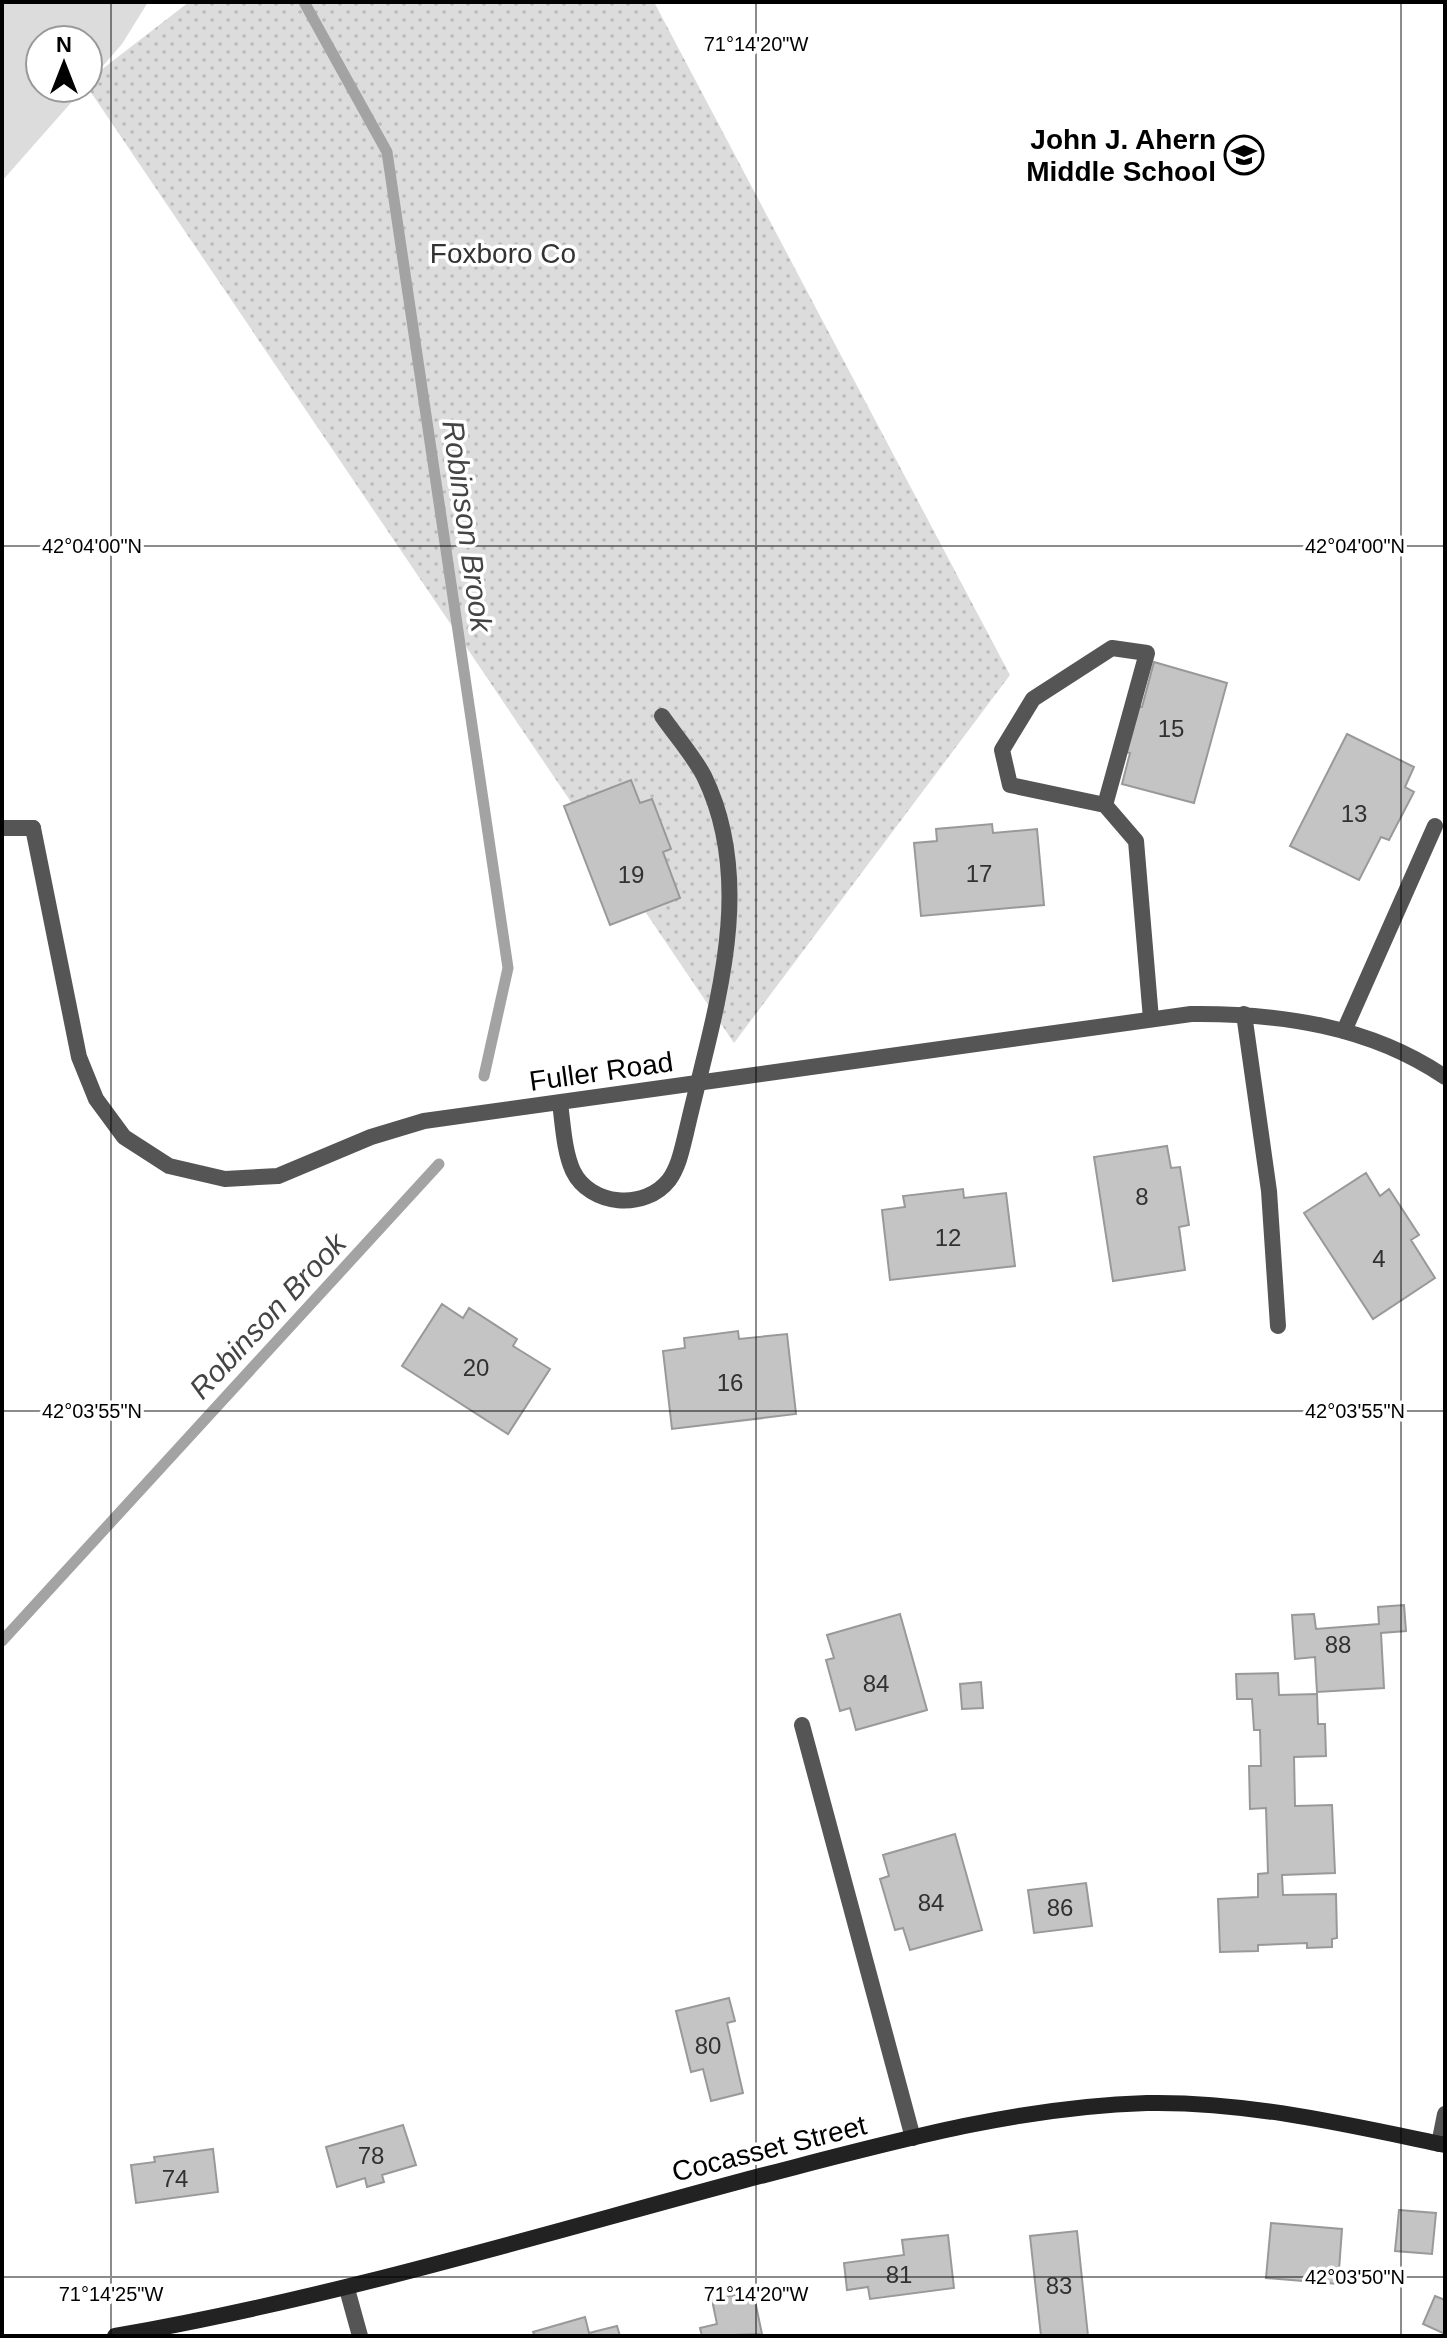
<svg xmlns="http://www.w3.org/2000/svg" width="1447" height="2338" viewBox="0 0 1447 2338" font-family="Arial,sans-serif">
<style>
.park{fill:url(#park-dots)}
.garden{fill:#dcdcdc}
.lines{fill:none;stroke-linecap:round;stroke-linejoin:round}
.stream{stroke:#a3a3a3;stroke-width:11}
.building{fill:#c4c4c4;stroke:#999;stroke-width:2}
.lane{stroke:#555;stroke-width:16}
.street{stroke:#555;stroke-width:16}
.secondary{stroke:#222;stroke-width:16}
.ticks{fill:none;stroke:#000;stroke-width:2;stroke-opacity:0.45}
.labels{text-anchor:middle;stroke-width:7;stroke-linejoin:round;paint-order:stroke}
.number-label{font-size:24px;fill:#313131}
.poi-label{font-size:28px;font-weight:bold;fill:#000;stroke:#fff;text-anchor:end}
.park-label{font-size:28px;fill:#333;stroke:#fff}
.street-label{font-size:28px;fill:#000;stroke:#fff}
.water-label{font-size:30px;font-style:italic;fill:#444;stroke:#fff}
.ticks-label{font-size:20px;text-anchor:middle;fill:#000;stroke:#fff;stroke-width:7;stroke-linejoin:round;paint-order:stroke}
</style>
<defs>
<pattern id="park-dots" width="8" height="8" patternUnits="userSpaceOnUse" patternTransform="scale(2)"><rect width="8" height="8" fill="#dcdcdc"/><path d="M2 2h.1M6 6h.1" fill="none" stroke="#bbb" stroke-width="1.8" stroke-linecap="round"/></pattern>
</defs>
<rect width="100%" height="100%" fill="#fff"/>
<!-- park -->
<path class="park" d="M189,2H654L1010,675L734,1043L88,88V80Z"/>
<!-- garden -->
<path class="garden" d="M2,2H148L122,44L88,83V40H40V88H84L2,181Z"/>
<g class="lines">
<!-- stream -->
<path class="stream" d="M304,2L387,152L508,968L484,1076
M2,1641L439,1164"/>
</g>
<!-- building -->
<path class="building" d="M1154,662L1227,683L1194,803L1122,784L1130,753L1121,751L1134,706L1142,707Z
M1347,734L1414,767L1405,787L1414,792L1389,840L1381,837L1359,880L1290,846Z
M631,780L640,803L652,799L671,849L663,852L680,898L610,925L564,806Z
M992,824L993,833L1037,829L1044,905L921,916L914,843L937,841L936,829Z
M1167,1146L1171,1168L1180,1167L1189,1225L1179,1227L1185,1270L1113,1281L1094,1157Z
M1366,1173L1380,1196L1389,1189L1419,1235L1411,1240L1435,1278L1373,1319L1304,1213Z
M963,1189L964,1198L1006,1193L1015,1266L890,1280L882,1210L905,1207L903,1196Z
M442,1304L463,1318L469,1308L517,1339L513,1346L550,1369L508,1434L402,1366Z
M738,1331L739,1339L787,1334L796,1414L672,1429L663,1351L685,1348L684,1338Z
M1404,1605L1406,1631L1381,1633L1384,1688L1317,1692L1315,1657L1295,1659L1292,1615L1314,1614L1316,1629L1379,1624L1378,1607Z
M900,1614L927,1710L856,1730L850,1708L840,1711L826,1660L834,1658L827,1635Z
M1278,1673L1279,1695L1317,1694L1318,1724H1325L1326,1756L1294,1757L1295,1806L1332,1805L1335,1873L1282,1875L1283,1895L1336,1894L1337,1938L1332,1939V1947L1307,1948V1943L1258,1945V1951L1220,1952L1218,1899L1258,1897V1874L1268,1873L1266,1808L1250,1809L1249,1766H1261L1260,1730H1254L1252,1699H1237L1236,1674Z
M981,1682L983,1708L962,1709L960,1684Z
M955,1834L982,1930L910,1950L903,1928L895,1930L880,1879L889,1876L883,1855Z
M1086,1883L1092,1926L1034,1933L1028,1890Z
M729,1998L735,2021L727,2023L743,2093L711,2101L703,2069L691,2072L676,2011Z
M403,2125L416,2165L382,2175L384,2182L367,2187L365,2178L337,2187L326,2147Z
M213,2149L218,2192L136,2203L131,2165L155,2162L154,2157Z
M1399,2210L1436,2213L1432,2254L1395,2251Z
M1271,2223L1342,2229L1338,2284L1266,2278Z
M1077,2231L1088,2336H1041L1030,2236Z
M948,2235L954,2288L870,2299L868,2287L847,2290L844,2263L904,2255L902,2240Z
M753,2291L762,2334L702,2336L700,2328L717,2324L712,2300Z
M1435,2296L1445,2300V2334L1423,2324Z
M585,2317L589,2333L617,2326L620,2336H535L533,2332Z"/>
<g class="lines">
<!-- lane -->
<path class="lane" d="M1105,805L1010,785L1002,750L1033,699L1112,648L1147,653L1105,805L1136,841L1151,1019
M2,828H33
M1244,1014L1269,1191L1278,1326
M1344,1031L1435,826
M560,1103C563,1125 564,1151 573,1171C590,1206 645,1211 669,1180C679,1166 682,1149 686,1133C712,1018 759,889 704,776C693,755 675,735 662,716
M802,1725L913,2138"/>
<!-- street -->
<path class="street" d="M33,828L79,1057L96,1099L124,1137L169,1166L225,1179L278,1176L371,1137L424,1121L1191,1014C1280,1013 1370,1026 1445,1077
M1439,2144L1445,2114
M347,2289L360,2336"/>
<!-- secondary -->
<path class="secondary" d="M115,2336C329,2299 536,2236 745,2180C878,2146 1010,2107 1147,2103C1247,2101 1349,2125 1445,2145"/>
</g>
<!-- ticks -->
<path class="ticks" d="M111,2V2336M756,2V2336M1401,2V2336M2,546H1445M2,1411H1445M2,2277H1445"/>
<!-- icons -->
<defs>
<symbol id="school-ring" viewBox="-11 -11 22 22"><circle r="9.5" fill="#fff" stroke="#000" stroke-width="1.5"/><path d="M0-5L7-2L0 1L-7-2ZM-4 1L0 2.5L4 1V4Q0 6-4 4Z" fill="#000"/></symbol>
</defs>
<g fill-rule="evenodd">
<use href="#school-ring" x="1222" y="133" width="44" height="44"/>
</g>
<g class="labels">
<!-- number labels -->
<g class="number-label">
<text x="1171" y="737">15</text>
<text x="1354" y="822">13</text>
<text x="979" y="882">17</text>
<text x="631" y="883">19</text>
<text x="1142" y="1205">8</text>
<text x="948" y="1246">12</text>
<text x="1379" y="1267">4</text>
<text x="476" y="1376">20</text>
<text x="730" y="1391">16</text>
<text x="1338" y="1653">88</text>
<text x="876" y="1692">84</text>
<text x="931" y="1911">84</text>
<text x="1060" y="1916">86</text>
<text x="708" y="2054">80</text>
<text x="371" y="2164">78</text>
<text x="175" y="2187">74</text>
<text x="899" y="2283">81</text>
<text x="1059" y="2294">83</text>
</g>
<!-- poi labels -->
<g class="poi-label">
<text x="1216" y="149">John J. Ahern<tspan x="1216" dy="32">Middle School</tspan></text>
</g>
<!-- park labels -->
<g class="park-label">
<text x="503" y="263">Foxboro Co</text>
</g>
<!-- street labels -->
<g class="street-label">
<text transform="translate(601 1071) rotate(-8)" y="10">Fuller Road</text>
<text transform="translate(769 2148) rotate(-14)" y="10">Cocasset Street</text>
</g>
<!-- water labels -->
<g class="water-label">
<text transform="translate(467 526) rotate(82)" y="10">Robinson Brook</text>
<text transform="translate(268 1316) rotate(-47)" y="10">Robinson Brook</text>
</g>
</g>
<g class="ticks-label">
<text x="756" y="51">71°14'20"W</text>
<text x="92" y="553">42°04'00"N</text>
<text x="1355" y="553">42°04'00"N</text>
<text x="92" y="1418">42°03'55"N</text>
<text x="1355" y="1418">42°03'55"N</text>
<text x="1355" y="2284">42°03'50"N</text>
<text x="111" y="2301">71°14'25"W</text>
<text x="756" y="2301">71°14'20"W</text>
</g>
<!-- border -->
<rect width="1447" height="2338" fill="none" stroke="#000000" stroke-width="8"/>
<!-- north arrow -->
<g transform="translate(64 64)"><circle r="38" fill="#ffffff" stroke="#999999" stroke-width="2"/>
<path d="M0-6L14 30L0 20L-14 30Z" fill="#000000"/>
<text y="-12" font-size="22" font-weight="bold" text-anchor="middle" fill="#000000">N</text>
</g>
</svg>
